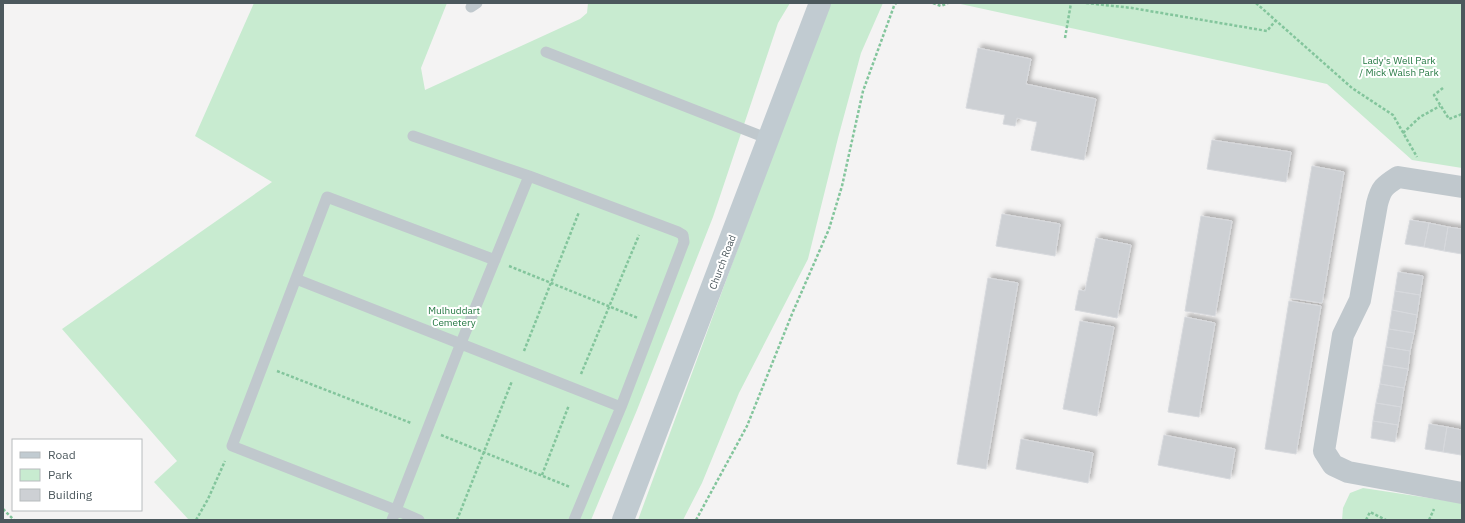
<svg xmlns="http://www.w3.org/2000/svg" width="1465" height="523" viewBox="0 0 1465 523" font-family="'IBM Plex Sans',sans-serif">
<style>
.green{fill:#c8ebd0}
.building{fill:#cdd0d4;stroke:#d7d9dd;filter:url(#shadow)}
.lines{fill:none;stroke-linecap:round;stroke-linejoin:round}
.path{stroke:#83c59c;stroke-width:2.5;stroke-dasharray:3 2;stroke-linecap:butt}
.lane{stroke:#c0c8cd;stroke-width:11}
.street{stroke:#c0c8cd;stroke-width:22}
.secondary{stroke:#c1cbd1;stroke-width:22}
.labels{text-anchor:middle;stroke-width:4;stroke-linejoin:round;paint-order:stroke}
.park-label{font-size:10px;fill:#247842;stroke:#fff}
.street-label{font-size:10px;fill:#4c585d;stroke:#fff}
</style>
<defs>
<filter id="shadow"><feDropShadow dx="3.5" dy="-3.5" stdDeviation="2" flood-color="#0004"/></filter>
</defs>
<rect width="100%" height="100%" fill="#f4f3f3"/>
<!-- green -->
<path class="green" d="M254,3H447L421,68L425,90L580,19L587,13L588,3H790L778,23L713,217L637,410L591,520H189L154,482L177,461L62,329L272,182L195,136Z
M828,3H883L861,53L838,138L808,259L739,393L702,483L683,520H638Z
M956,3H1462V168L1412,160L1327,84Z
M1363,488L1462,503V520H1342L1343,508L1350,493Z"/>
<!-- building -->
<path class="building" d="M978,48L1031,59L1026,84L1096,99L1084,160L1031,150L1037,122L1017,118L1015,126L1003,124L1005,115L966,108Z
M1212,140L1291,152L1286,182L1207,169Z
M1312,166L1344,172L1322,303L1290,298Z
M1002,214L1060,224L1055,256L996,246Z
M1201,216L1232,221L1215,316L1185,311Z
M1410,220L1429,223L1424,247L1405,244Z
M1429,223L1448,227L1444,251L1424,247Z
M1448,227L1462,229V254L1444,251Z
M1096,238L1131,245L1117,318L1075,310L1079,290L1085,291Z
M1398,272L1423,276L1420,295L1395,291Z
M988,278L1018,283L986,469L957,464Z
M1395,291L1420,295L1417,315L1392,310Z
M1289,301L1321,306L1296,454L1265,449Z
M1392,310L1417,315L1414,333L1389,329Z
M1185,317L1215,323L1199,417L1168,412Z
M1080,321L1114,327L1097,416L1063,409Z
M1389,329L1414,333L1410,351L1386,347Z
M1386,347L1410,351L1408,369L1383,365Z
M1383,365L1408,369L1404,388L1380,384Z
M1380,384L1404,388L1401,407L1376,403Z
M1376,403L1401,407L1398,425L1373,421Z
M1373,421L1398,425L1395,442L1371,438Z
M1429,424L1447,427L1443,452L1425,449Z
M1447,427L1462,430L1461,455L1443,452Z
M1164,435L1235,449L1230,479L1158,465Z
M1021,439L1093,453L1088,483L1016,469Z"/>
<g class="lines">
<!-- path -->
<path class="path" d="M933,3L941,6L948,3
M1086,3L1132,8L1267,31L1276,20
M1256,3L1352,88L1393,115L1417,157
M1065,38L1071,3
M1443,88L1434,95L1449,119L1462,114
M1403,133L1420,117L1440,106
M509,266L638,318
M524,351L579,212
M277,371L411,423
M581,374L639,235
M441,435L570,487
M542,475L569,405
M3,509L14,520
M196,520L208,499L225,461
M457,520L512,381
M696,520L747,426L792,314L829,229L842,186L863,91L894,6L896,3
M1366,520L1370,512L1386,520
M1429,520L1434,509"/>
<!-- lane -->
<path class="lane" d="M471,7L477,3
M546,52L769,139
M413,136L529,176
M495,260L327,197L232,446L396,510L461,343L529,176L678,232L683,235L684,242L621,407L574,520
M296,279L621,407
M392,520L396,510L419,520"/>
<!-- street -->
<path class="street" d="M1462,187L1398,177C1384,186 1381,188 1377,204L1360,300L1343,335L1324,451L1333,465L1348,472L1462,493"/>
<!-- secondary -->
<path class="secondary" d="M623,520L820,3"/>
</g>
<g class="labels">
<!-- park labels -->
<g class="park-label">
<text x="1399" y="64">Lady's Well Park<tspan x="1399" dy="12">/ Mick Walsh Park</tspan></text>
<text x="454" y="314">Mulhuddart<tspan x="454" dy="12">Cemetery</tspan></text>
</g>
<!-- street labels -->
<g class="street-label">
<text transform="translate(722 262) rotate(-69)" y="4">Church Road</text>
</g>
</g>
<!-- border -->
<rect width="1465" height="523" fill="none" stroke="#4c585d" stroke-width="8"/>
<!-- legend -->
<rect x="12" y="439" width="130" height="72" fill="#ffffff" stroke="#b7bcbe"/>
<rect x="20" y="452" width="20" height="6" fill="#c1cbd1" stroke="#b7bcbe"/>
<text x="48" y="459" font-size="12" fill="#4c585d">Road</text>
<rect x="20" y="469" width="20" height="12" fill="#c8ebd0" stroke="#b7bcbe"/>
<text x="48" y="479" font-size="12" fill="#4c585d">Park</text>
<rect x="20" y="489" width="20" height="12" fill="#cdd0d4" stroke="#b7bcbe"/>
<text x="48" y="499" font-size="12" fill="#4c585d">Building</text>
</svg>
